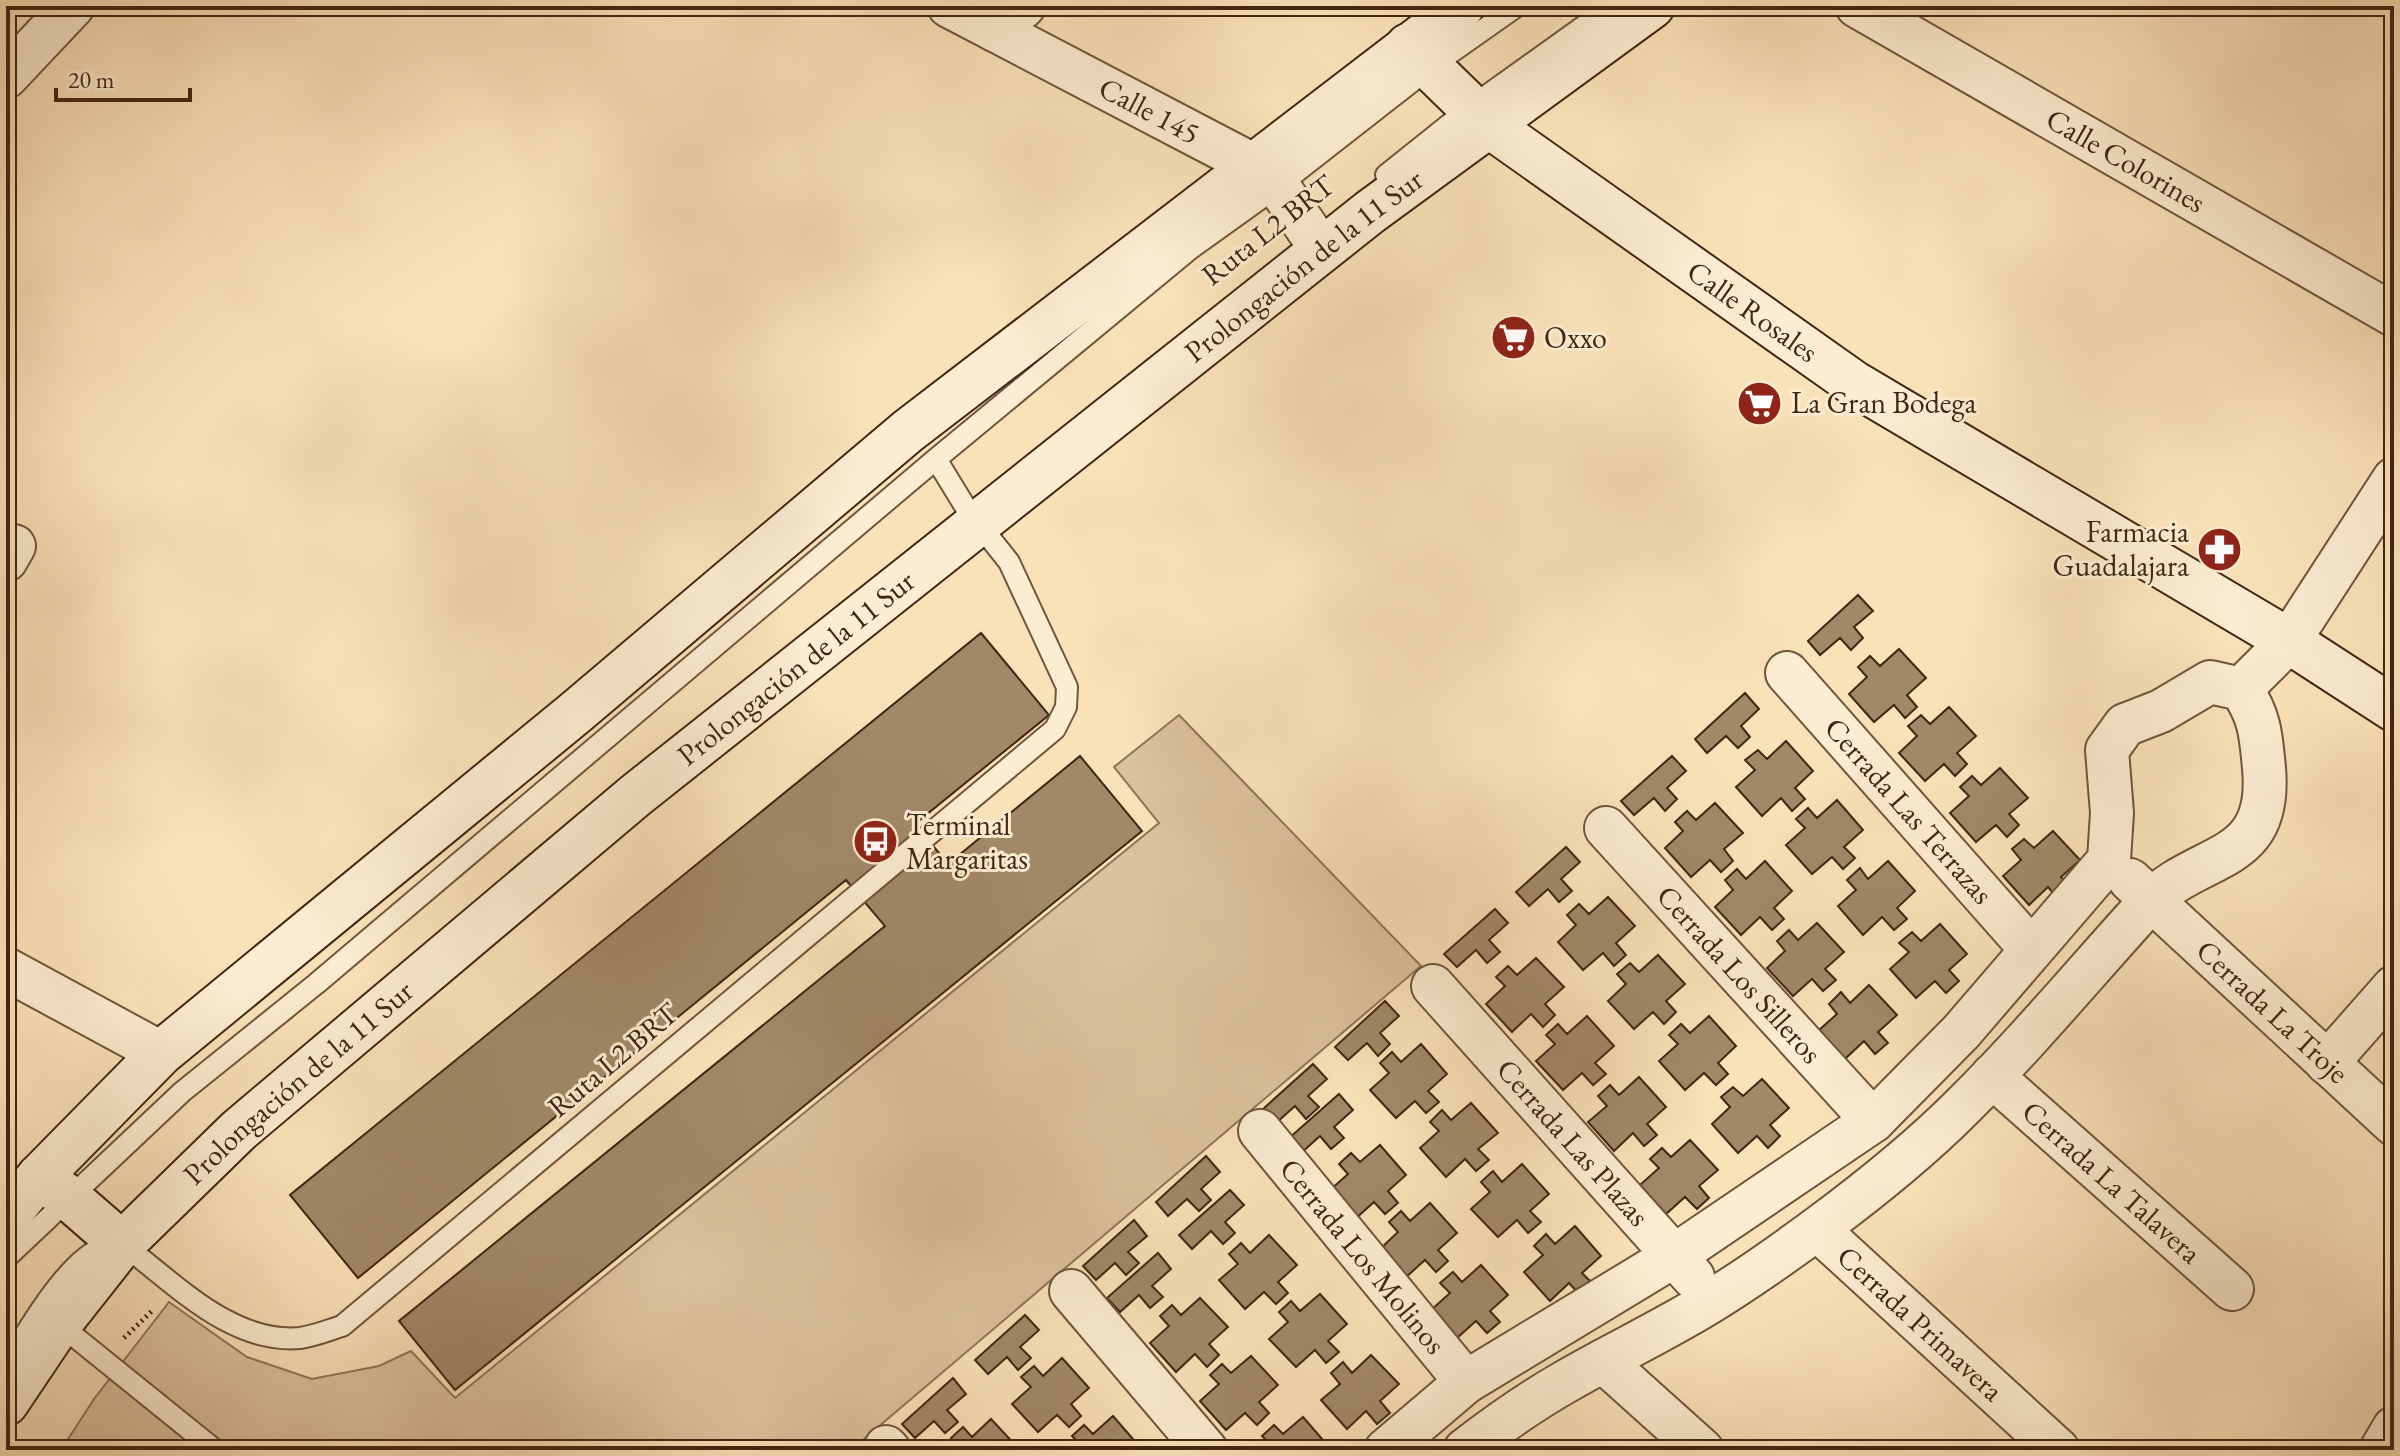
<svg xmlns="http://www.w3.org/2000/svg" width="2400" height="1456" viewBox="0 0 2400 1456" font-family="'EB Garamond',serif">
<style>
.green{fill:#dbc29c;stroke:#8e7458;stroke-width:2}
.building{fill:#a18869;stroke:#412613;stroke-width:2}
.lines{fill:none;stroke-linecap:round;stroke-linejoin:round}
.lane-casing{stroke:#6f553c;stroke-width:24}
.street-casing{stroke:#6f553c;stroke-width:46}
.secondary-casing{stroke:#412613;stroke-width:48}
.path{stroke:#412613;stroke-width:5;stroke-dasharray:2 4;stroke-linecap:butt}
.lane{stroke:#fcecd1;stroke-width:20}
.street{stroke:#fcecd1;stroke-width:42}
.secondary{stroke:#fcecd1;stroke-width:44}
.labels{text-anchor:middle;stroke-width:6;stroke-linejoin:round;paint-order:stroke}
.street-label{font-size:30px;fill:#412613;stroke:#fcecd1}
.poi-label{font-size:30px;fill:#412613;stroke:#fcecd1;text-anchor:start}
</style>
<rect width="100%" height="100%" fill="#fae2b8"/>
<filter id="stains"><feTurbulence type="fractalNoise" baseFrequency=".0025" numOctaves="4"/><feColorMatrix values="0 0 0 0 .2 0 0 0 0 .09 0 0 0 0 .02 0 0 0 .5 -.17"/></filter>
<radialGradient id="worn" r=".72"><stop offset=".6" stop-color="#630" stop-opacity="0"/><stop offset="1" stop-color="#630" stop-opacity=".3"/></radialGradient>
<!-- green -->
<path class="green" d="M1179,715L1421,966L851,1450H61L94,1399L169,1302L247,1357L312,1379L379,1366L411,1351L455,1398L1159,823L1114,767Z"/>
<!-- building -->
<path class="building" d="M1858,595L1873,611L1854,627L1863,638L1851,650L1840,638L1820,655L1808,641Z
M981,633L1049,715L915,824L948,864L1080,756L1142,831L455,1390L399,1321L885,926L846,880L358,1278L290,1195Z
M1899,649L1926,678L1907,695L1917,707L1905,718L1894,705L1874,722L1849,694L1867,677L1858,667L1870,656L1880,666Z
M1745,693L1759,709L1741,726L1750,737L1738,748L1726,736L1707,753L1695,739Z
M1949,707L1976,736L1957,753L1967,764L1955,776L1944,764L1925,781L1899,753L1917,736L1908,726L1921,715L1930,724Z
M1786,741L1813,771L1795,788L1805,799L1792,811L1781,798L1762,816L1736,787L1755,770L1745,760L1758,750L1767,759Z
M1672,756L1686,771L1667,788L1677,799L1665,811L1654,798L1634,815L1621,801Z
M2000,768L2028,798L2009,814L2019,825L2007,837L1996,825L1976,842L1950,813L1969,796L1960,787L1972,776L1981,785Z
M1837,800L1863,830L1844,847L1855,858L1843,869L1832,857L1812,874L1786,845L1805,828L1796,819L1808,808L1817,818Z
M1715,803L1743,833L1724,849L1733,861L1721,872L1710,860L1691,877L1665,848L1683,831L1675,822L1687,811L1696,820Z
M2053,831L2080,860L2061,877L2071,888L2059,900L2048,887L2029,905L2003,876L2021,860L2012,849L2024,839L2034,848Z
M1566,847L1580,862L1561,879L1572,891L1559,902L1548,889L1529,906L1516,892Z
M1765,861L1792,891L1774,908L1784,919L1772,930L1760,917L1741,935L1715,907L1733,890L1725,880L1737,869L1746,879Z
M1888,861L1915,891L1897,908L1907,919L1894,930L1882,917L1863,935L1838,906L1856,890L1847,880L1860,868L1868,879Z
M1608,897L1635,926L1616,943L1626,955L1614,966L1603,953L1583,970L1558,942L1576,925L1567,915L1579,904L1589,914Z
M1495,909L1508,923L1489,940L1500,952L1487,963L1476,950L1457,967L1444,954Z
M1817,923L1844,952L1825,969L1836,980L1823,991L1812,979L1793,996L1767,968L1785,951L1777,941L1789,930L1798,940Z
M1940,924L1967,954L1949,970L1959,981L1946,993L1935,981L1916,998L1890,969L1909,952L1899,943L1912,932L1921,941Z
M1658,955L1685,984L1666,1001L1676,1012L1664,1024L1653,1012L1634,1029L1608,1001L1626,984L1617,974L1630,963L1639,972Z
M1536,958L1564,987L1545,1004L1555,1015L1543,1027L1531,1014L1512,1032L1486,1004L1505,986L1496,977L1508,966L1517,975Z
M1869,985L1897,1015L1878,1032L1888,1043L1875,1054L1864,1041L1845,1059L1819,1030L1837,1014L1829,1004L1841,992L1850,1003Z
M1385,1001L1399,1016L1380,1033L1390,1044L1378,1056L1367,1043L1348,1060L1335,1047Z
M1587,1016L1614,1046L1595,1063L1606,1074L1593,1085L1582,1073L1563,1090L1536,1061L1555,1044L1546,1035L1558,1024L1567,1034Z
M1709,1016L1736,1046L1718,1063L1728,1074L1716,1085L1704,1073L1685,1090L1659,1061L1678,1044L1669,1035L1681,1024L1690,1033Z
M1421,1044L1447,1074L1428,1091L1439,1102L1426,1113L1415,1101L1396,1118L1370,1090L1389,1073L1380,1063L1392,1052L1401,1062Z
M1313,1064L1327,1079L1308,1096L1319,1107L1306,1119L1295,1106L1276,1123L1263,1109Z
M1639,1077L1666,1107L1647,1124L1657,1135L1644,1146L1633,1133L1614,1151L1588,1122L1607,1106L1598,1096L1610,1085L1619,1095Z
M1762,1079L1789,1108L1770,1125L1780,1136L1768,1148L1757,1136L1738,1153L1712,1124L1730,1107L1721,1097L1733,1087L1743,1096Z
M1339,1094L1353,1110L1334,1127L1344,1138L1331,1149L1320,1136L1300,1154L1288,1139Z
M1471,1103L1498,1133L1478,1149L1489,1160L1476,1171L1465,1159L1446,1177L1420,1148L1439,1131L1430,1122L1442,1110L1451,1120Z
M1690,1140L1718,1170L1699,1186L1709,1198L1697,1209L1685,1197L1666,1214L1640,1185L1659,1168L1650,1159L1662,1148L1671,1157Z
M1380,1145L1406,1175L1388,1191L1398,1203L1385,1214L1374,1202L1355,1219L1329,1191L1348,1174L1339,1164L1351,1153L1360,1162Z
M1206,1156L1220,1172L1201,1189L1211,1200L1199,1211L1187,1199L1168,1216L1156,1202Z
M1522,1164L1549,1194L1530,1211L1541,1222L1528,1233L1517,1220L1498,1237L1471,1209L1490,1192L1481,1182L1493,1171L1502,1182Z
M1230,1190L1244,1205L1225,1222L1235,1233L1223,1244L1211,1231L1192,1249L1179,1235Z
M1430,1203L1457,1233L1438,1250L1448,1261L1436,1272L1425,1260L1405,1278L1380,1249L1398,1232L1389,1222L1401,1211L1410,1221Z
M1134,1220L1147,1236L1128,1252L1139,1263L1126,1275L1115,1263L1096,1280L1083,1266Z
M1575,1226L1601,1256L1582,1273L1593,1284L1580,1295L1569,1283L1550,1301L1524,1272L1543,1255L1534,1246L1546,1234L1555,1244Z
M1269,1235L1297,1265L1278,1282L1288,1293L1276,1304L1264,1292L1245,1309L1219,1280L1238,1264L1229,1254L1241,1243L1250,1253Z
M1158,1253L1171,1269L1152,1286L1163,1297L1150,1308L1139,1295L1120,1312L1107,1298Z
M1481,1265L1508,1295L1490,1311L1500,1322L1487,1333L1476,1321L1457,1338L1431,1310L1450,1293L1440,1283L1453,1272L1462,1282Z
M1320,1294L1347,1324L1328,1341L1339,1352L1326,1363L1315,1350L1296,1367L1269,1339L1288,1322L1279,1312L1291,1301L1300,1311Z
M1200,1298L1228,1327L1209,1344L1219,1355L1207,1367L1195,1354L1176,1372L1150,1343L1169,1326L1160,1316L1172,1305L1181,1315Z
M1025,1315L1039,1330L1020,1347L1031,1358L1018,1370L1007,1357L988,1374L975,1360Z
M1371,1355L1399,1384L1380,1401L1390,1413L1377,1424L1366,1411L1347,1429L1321,1400L1340,1384L1331,1373L1343,1362L1352,1373Z
M1251,1356L1278,1385L1259,1402L1269,1413L1257,1425L1245,1413L1226,1430L1200,1401L1219,1384L1210,1375L1222,1364L1231,1373Z
M1062,1358L1089,1388L1071,1404L1081,1416L1069,1427L1057,1415L1038,1432L1012,1404L1031,1387L1021,1377L1034,1366L1043,1376Z
M953,1378L966,1394L947,1410L958,1422L945,1433L934,1421L915,1438L902,1424Z
M1113,1416L1139,1446L1135,1450H1076L1081,1445L1072,1436L1084,1425L1093,1434Z
M1303,1417L1329,1447L1326,1450H1266L1271,1445L1262,1436L1274,1425L1283,1434Z
M991,1419L1019,1449L958,1450L960,1448L951,1438L963,1427L972,1437Z"/>
<g class="lines">
<defs>
<path id="lane" d="M1386,175L1471,107L1612,6
M6,1258L182,1092L316,984L936,459L1190,249L1278,186L1429,68L1517,6
M59,1324L215,1450
M12,1356C31,1325 81,1237 122,1244C174,1282 230,1344 300,1338C314,1336 329,1330 342,1326L1055,729L1066,707L1067,687L1009,562L966,508L936,459"/>
<g id="street">
<path id="s1" d="M949,6L1253,165L1278,186L1322,250"/>
<path id="s2" d="M1857,6L2394,315"/>
<path d="M995,30L1024,6"/>
<path d="M6,77L73,6"/>
<path d="M6,560L14,546"/>
<path id="s3" d="M1787,673L2031,949"/>
<path d="M2241,689L2289,641L2394,479"/>
<path id="s4" d="M1606,828L1873,1121"/>
<path id="s5" d="M2130,880L2394,1124"/>
<path d="M6,969L161,1053"/>
<path id="s6" d="M1433,986L1693,1277"/>
<path d="M2327,1063L2394,987"/>
<path id="s7" d="M1992,1076L2232,1289"/>
<path id="s8" d="M1260,1131L1466,1382"/>
<path id="s9" d="M1817,1229L2058,1450"/>
<path d="M1071,1291L1206,1450"/>
<path d="M1603,1361L1702,1450"/>
<path d="M886,1447L889,1450"/>
<path d="M1386,1450L1466,1382L1674,1256L1873,1121L1961,1032L2109,860L2112,813L2107,750L2125,725L2161,711L2210,682L2241,689C2260,716 2261,736 2264,768C2273,869 2196,849 2145,907C2084,974 2026,1044 1961,1108C1917,1152 1868,1191 1818,1228C1784,1253 1749,1278 1713,1300C1665,1330 1613,1354 1565,1382C1530,1402 1496,1426 1465,1450"/>
<path d="M2381,1450L2394,1428"/>
</g>
<g id="secondary">
<path id="s10" d="M1408,46L1490,126L1855,384L2289,641L2394,709"/>
<path d="M39,1177L69,1198L122,1244"/>
<path d="M6,1217L39,1177L161,1053L575,713L908,431L1462,6"/>
<path id="s11" d="M6,1403L59,1324L122,1244L239,1130L636,795L1370,212L1652,6"/>
</g>
</defs>
<!-- lane casing -->
<use href="#lane" class="lane-casing"/>
<!-- street casing -->
<use href="#street" class="street-casing"/>
<!-- secondary casing -->
<use href="#secondary" class="secondary-casing"/>
<!-- path -->
<path class="path" d="M124,1338L154,1309"/>
<!-- lane -->
<use href="#lane" class="lane"/>
<!-- street -->
<use href="#street" class="street"/>
<!-- secondary -->
<use href="#secondary" class="secondary"/>
</g>
<!-- icons -->
<defs>
<symbol id="supermarket-disc" viewBox="-11 -11 22 22"><circle r="9.5" fill="#8f2418" stroke="#fcecd1"/><path d="M-6-5.5h2.5l.6 2H6L4.5 2H-2.5L-4.4-4H-6ZM-1.5 3.2a1.3 1.3 0 1 0 .1 0ZM3 3.2a1.3 1.3 0 1 0 .1 0Z" fill="#fff"/></symbol>
<symbol id="pharmacy-disc" viewBox="-11 -11 22 22"><circle r="9.5" fill="#8f2418" stroke="#fcecd1"/><path d="M-2-6h4v4h4v4h-4v4h-4v-4h-4v-4h4Z" fill="#fff"/></symbol>
<symbol id="bus-disc" viewBox="-11 -11 22 22"><circle r="9.5" fill="#8f2418" stroke="#fcecd1"/><path d="M-5-6H5V4H4V6H2V4H-2V6H-4V4H-5ZM-3.5-4V0h7V-4ZM-3.5 1.2v1.5H-2V1.2ZM2 1.2v1.5H3.5V1.2Z" fill="#fff"/></symbol>
</defs>
<g fill-rule="evenodd">
<use href="#supermarket-disc" x="1488" y="312" width="51" height="51"/>
<use href="#supermarket-disc" x="1734" y="378" width="51" height="51"/>
<use href="#pharmacy-disc" x="2194" y="524" width="51" height="51"/>
<use href="#bus-disc" x="850" y="816" width="51" height="51"/>
</g>
<g class="labels">
<!-- street labels -->
<g class="street-label">
<text dy="10" stroke="none"><textPath href="#s1" startOffset="226">Calle 145</textPath></text>
<text dy="10" stroke="none"><textPath href="#s2" startOffset="310">Calle Colorines</textPath></text>
<text transform="translate(1268 230) rotate(-38)" y="10">Ruta L2 BRT</text>
<text dy="10" stroke="none"><textPath href="#s11" startOffset="1732">Prolongación de la 11 Sur</textPath></text>
<text dy="10" stroke="none"><textPath href="#s10" startOffset="436">Calle Rosales</textPath></text>
<text dy="10" stroke="none"><textPath href="#s11" startOffset="1084">Prolongación de la 11 Sur</textPath></text>
<text dy="10" stroke="none"><textPath href="#s3" startOffset="184">Cerrada Las Terrazas</textPath></text>
<text dy="10" stroke="none"><textPath href="#s4" startOffset="198">Cerrada Los Silleros</textPath></text>
<text dy="10" stroke="none"><textPath href="#s5" startOffset="194">Cerrada La Troje</textPath></text>
<text transform="translate(613 1060) rotate(-40)" y="10">Ruta L2 BRT</text>
<text dy="10" stroke="none"><textPath href="#s11" startOffset="436">Prolongación de la 11 Sur</textPath></text>
<text dy="10" stroke="none"><textPath href="#s6" startOffset="210">Cerrada Las Plazas</textPath></text>
<text dy="10" stroke="none"><textPath href="#s7" startOffset="160">Cerrada La Talavera</textPath></text>
<text dy="10" stroke="none"><textPath href="#s8" startOffset="162">Cerrada Los Molinos</textPath></text>
<text dy="10" stroke="none"><textPath href="#s9" startOffset="140">Cerrada Primavera</textPath></text>
</g>
<!-- poi labels -->
<g class="poi-label">
<text x="1544" y="348">Oxxo</text>
<text x="1791" y="413">La Gran Bodega</text>
<text x="2189" y="542" text-anchor="end">Farmacia<tspan x="2189" dy="34">Guadalajara</tspan></text>
<text x="906" y="835">Terminal<tspan x="906" dy="34">Margaritas</tspan></text>
</g>
</g>
<!-- margin -->
<rect width="2400" height="1456" fill="none" stroke="#fae2b8" stroke-width="32"/>
<rect x="8" y="8" width="2384" height="1440" fill="none" stroke="#412613" stroke-width="4"/>
<rect x="16" y="16" width="2368" height="1424" fill="none" stroke="#412613" stroke-width="2"/>
<!-- scale -->
<path d="M56 88v12h134v-12" fill="none" stroke="#412613" stroke-width="4"/>
<text x="68" y="88" font-size="24" fill="#412613" stroke="#fcecd1" stroke-width="6" paint-order="stroke">20 m</text>
<rect width="100%" height="100%" filter="url(#stains)"/>
<rect width="100%" height="100%" fill="url(#worn)"/>
</svg>
